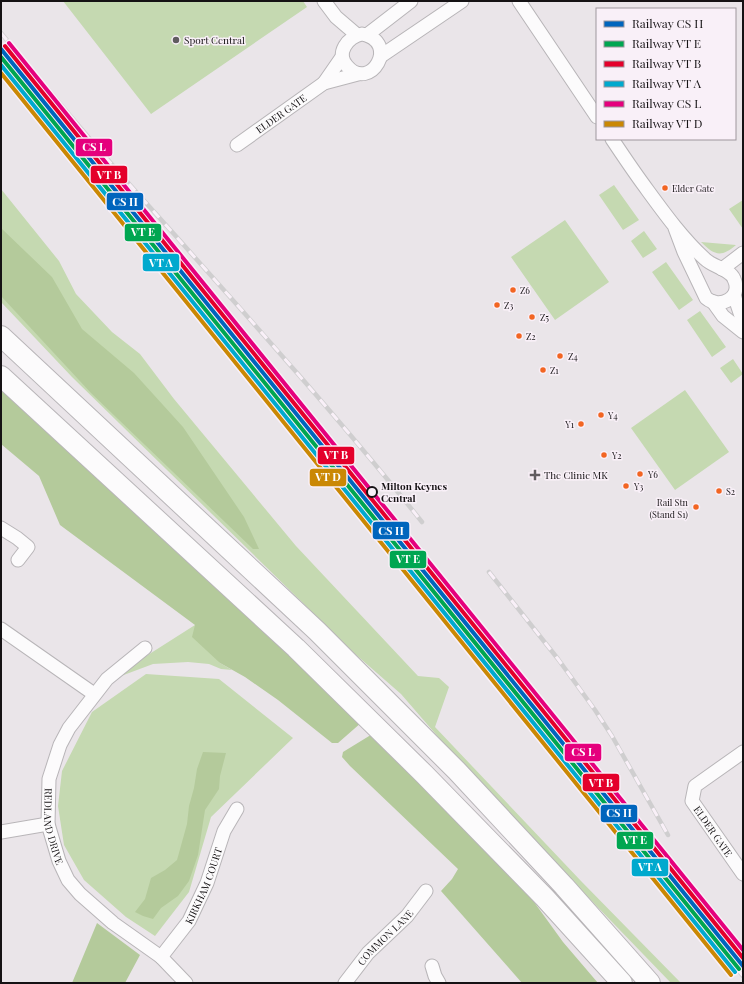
<svg xmlns="http://www.w3.org/2000/svg" width="744" height="984" viewBox="0 0 744 984" font-family="'Playfair Display',serif">
<style>
.green{fill:#c5d9b1}
.forest{fill:#b4ca9b}
.lines{fill:none;stroke-linecap:round;stroke-linejoin:round}
.minor-casing{stroke:#b8b5b8;stroke-width:15}
.highway-casing{stroke:#b8b5b8;stroke-width:22}
.minor{stroke:#fcfbfc;stroke-width:13}
.highway{stroke:#fcfbfc;stroke-width:20}
.rail-casing{stroke:#cfcecf;stroke-width:4.5}
.rail{stroke:#f9f0f8;stroke-width:3;stroke-dasharray:9;stroke-linecap:butt}
.rail-1-casing{stroke:#f9f0f8;stroke-width:7}
.rail-2-casing{stroke:#f9f0f8;stroke-width:7}
.rail-3-casing{stroke:#f9f0f8;stroke-width:7}
.rail-4-casing{stroke:#f9f0f8;stroke-width:7}
.rail-5-casing{stroke:#f9f0f8;stroke-width:7}
.rail-6-casing{stroke:#f9f0f8;stroke-width:7}
.rail-1{stroke:#0065bd;stroke-width:4}
.rail-2{stroke:#00a651;stroke-width:4}
.rail-3{stroke:#e4002b;stroke-width:4}
.rail-4{stroke:#00a9ce;stroke-width:4}
.rail-5{stroke:#e5007d;stroke-width:4}
.rail-6{stroke:#ca8804;stroke-width:4}
.poi-dot{fill:#605c5f;stroke:#f9f0f8;stroke-width:1.5}
.bus-dot{fill:#f26522;stroke:#f9f0f8;stroke-width:1.5}
.stop-dot{fill:#f9f0f8;stroke:#151214;stroke-width:2}
.labels{text-anchor:middle;stroke-width:3;stroke-linejoin:round;paint-order:stroke}
.bus-label{font-size:9px;fill:#151214;stroke:#f9f0f8;text-anchor:start}
.poi-label{font-size:10px;fill:#151214;stroke:#f9f0f8;text-anchor:start}
.street-label{font-size:10px;fill:#151214;stroke:#f9f0f8}
.stop-label{font-size:10px;font-weight:bold;fill:#151214;stroke:#f9f0f8;text-anchor:start}
.line-badge{stroke:#f9f0f8;stroke-width:1.5}
.badge-label{font-size:11px;text-anchor:middle;font-weight:bold;fill:#fff}
</style>
<rect width="100%" height="100%" fill="#eae5e9"/>
<!-- green -->
<path class="green" d="M63,1H303L307,7L151,114Z
M614,185L639,220L623,230L599,195Z
M1,189L59,261L76,294L112,332L140,354L174,399L296,546L418,676L439,678L449,687L435,727L581,881L681,983H671L585,894L446,746L401,694L354,653L72,377L1,302Z
M743,200V229L729,209Z
M565,220L609,282L555,320L511,257Z
M644,231L657,249L643,258L631,241Z
M701,242L736,245C721,258 714,255 701,242Z
M666,262L693,300L679,310L652,272Z
M700,311L726,347L712,357L687,320Z
M733,359L743,374L731,383L720,368Z
M685,390L729,452L675,490L631,428Z
M195,625L220,663L232,670L221,669L209,664L188,662L153,664L113,679L118,674Z
M146,674L219,679L293,738L211,817L189,892L155,936L126,917L84,880L64,845L58,806L62,771L92,712Z"/>
<!-- forest -->
<path class="forest" d="M1,228L52,277L82,329L134,373L183,427L244,517L259,549H253L91,393L1,296Z
M1,389L362,722L338,743H332L278,700L245,677L220,663L192,637L195,625L60,525L39,476L1,444Z
M374,733L529,895L563,942L598,983H522L441,891L452,879L458,869L350,766L342,757L343,752Z
M203,752L226,753L220,776L219,789L205,810L198,855L189,881L178,896L161,908L153,919L143,916L135,912L145,899L151,878L165,870L177,860L187,824L189,806L194,788L197,769Z
M97,923L140,955L125,983H72Z"/>
<g class="lines">
<defs>
<g id="minor">
<path d="M324,1L336,17L357,35"/>
<path d="M519,1L597,117"/>
<path d="M362,34C401,42 370,93 347,66C335,53 348,37 362,34Z"/>
<path d="M367,35L411,1"/>
<path d="M381,56L462,1"/>
<path d="M324,83L342,57"/>
<path d="M612,139C622,154 632,169 643,184C662,210 681,237 705,259C713,267 730,269 734,279C743,297 720,310 706,298L684,252L675,228"/>
<path id="s1" d="M237,145L324,83L358,74"/>
<path d="M722,269L743,253"/>
<path d="M734,295L743,322"/>
<path d="M713,302L723,316L743,332"/>
<path d="M1,528L17,538L28,547L18,560"/>
<path d="M1,629L94,694"/>
<path id="s2" d="M145,648L107,679L69,728L60,745L49,779L48,824L59,861L68,880L80,894L113,923L161,957L186,983"/>
<path id="s3" d="M743,752L695,786L692,801L743,874"/>
<path d="M1,832L48,824"/>
<path id="s4" d="M161,957L189,921L207,883L224,831L237,809"/>
<path d="M432,966L435,976L439,983"/>
<path id="s5" d="M345,983L368,953L407,916L426,891"/>
</g>
<path id="highway" d="M1,336L317,631L457,771L564,886L650,983
M1,376L296,648L424,774L545,898L622,983"/>
</defs>
<!-- minor casing -->
<use href="#minor" class="minor-casing"/>
<!-- highway casing -->
<use href="#highway" class="highway-casing"/>
<!-- minor -->
<use href="#minor" class="minor"/>
<!-- highway -->
<use href="#highway" class="highway"/>
<defs>
<path id="rail" d="M1,33C44,85 87,137 131,186C230,297 330,407 422,522
M1,59L743,976
M489,572L558,659L595,710L612,736L668,835"/>
</defs>
<!-- rail casing -->
<use href="#rail" class="rail-casing"/>
<!-- rail -->
<use href="#rail" class="rail"/>
<defs>
<path id="rail-1" d="M1,49L743,966"/>
<path id="rail-2" d="M1,57L739,969"/>
<path id="rail-3" d="M5,46L743,958"/>
<path id="rail-4" d="M1,65L735,972"/>
<path id="rail-5" d="M9,43L743,950"/>
<path id="rail-6" d="M1,73L731,975"/>
</defs>
<!-- rail-1 casing -->
<use href="#rail-1" class="rail-1-casing"/>
<!-- rail-2 casing -->
<use href="#rail-2" class="rail-2-casing"/>
<!-- rail-3 casing -->
<use href="#rail-3" class="rail-3-casing"/>
<!-- rail-4 casing -->
<use href="#rail-4" class="rail-4-casing"/>
<!-- rail-5 casing -->
<use href="#rail-5" class="rail-5-casing"/>
<!-- rail-6 casing -->
<use href="#rail-6" class="rail-6-casing"/>
<!-- rail-1 -->
<use href="#rail-1" class="rail-1"/>
<!-- rail-2 -->
<use href="#rail-2" class="rail-2"/>
<!-- rail-3 -->
<use href="#rail-3" class="rail-3"/>
<!-- rail-4 -->
<use href="#rail-4" class="rail-4"/>
<!-- rail-5 -->
<use href="#rail-5" class="rail-5"/>
<!-- rail-6 -->
<use href="#rail-6" class="rail-6"/>
</g>
<!-- markers -->
<g class="poi-dot">
<circle cx="176" cy="40" r="4"/>
<path d="M533 469h4v4h4v4h-4v4h-4v-4h-4v-4h4z"/>
</g>
<g class="bus-dot">
<circle cx="665" cy="188" r="3.5"/>
<circle cx="513" cy="290" r="3.5"/>
<circle cx="497" cy="305" r="3.5"/>
<circle cx="532" cy="317" r="3.5"/>
<circle cx="519" cy="336" r="3.5"/>
<circle cx="560" cy="356" r="3.5"/>
<circle cx="543" cy="370" r="3.5"/>
<circle cx="601" cy="415" r="3.5"/>
<circle cx="581" cy="424" r="3.5"/>
<circle cx="604" cy="455" r="3.5"/>
<circle cx="640" cy="474" r="3.5"/>
<circle cx="626" cy="486" r="3.5"/>
<circle cx="719" cy="491" r="3.5"/>
<circle cx="696" cy="507" r="3.5"/>
</g>
<circle class="stop-dot" cx="372" cy="492" r="5"/>
<g class="labels">
<!-- bus labels -->
<g class="bus-label">
<text x="672" y="192">Elder Gate</text>
<text x="520" y="294">Z6</text>
<text x="504" y="309">Z3</text>
<text x="540" y="321">Z5</text>
<text x="526" y="340">Z2</text>
<text x="568" y="360">Z4</text>
<text x="550" y="374">Z1</text>
<text x="608" y="419">Y4</text>
<text x="574" y="428" text-anchor="end">Y1</text>
<text x="612" y="459">Y2</text>
<text x="648" y="478">Y6</text>
<text x="634" y="490">Y3</text>
<text x="726" y="495">S2</text>
<text x="688" y="506" text-anchor="end">Rail Stn<tspan x="688" dy="12">(Stand S1)</tspan></text>
</g>
<!-- poi labels -->
<g class="poi-label">
<text x="184" y="44">Sport Central</text>
<text x="544" y="479">The Clinic MK</text>
</g>
<!-- street labels -->
<g class="street-label">
<text dy="4" stroke="none"><textPath href="#s1" startOffset="54">ELDER GATE</textPath></text>
<text dy="4" stroke="none"><textPath href="#s2" startOffset="214">REDLAND DRIVE</textPath></text>
<text dy="4" stroke="none"><textPath href="#s3" startOffset="111">ELDER GATE</textPath></text>
<text dy="4" stroke="none"><textPath href="#s4" startOffset="84">KIRKHAM COURT</textPath></text>
<text dy="4" stroke="none"><textPath href="#s5" startOffset="61">COMMON LANE</textPath></text>
</g>
<!-- stop labels -->
<g class="stop-label">
<text x="381" y="490">Milton Keynes<tspan x="381" dy="12">Central</tspan></text>
</g>
</g>
<g class="line-badge">
<rect x="75" y="138" width="38" height="19" rx="4" fill="#e5007d"/>
<rect x="90" y="165" width="38" height="19" rx="4" fill="#e4002b"/>
<rect x="106" y="192" width="38" height="19" rx="4" fill="#0065bd"/>
<rect x="124" y="223" width="38" height="19" rx="4" fill="#00a651"/>
<rect x="142" y="253" width="38" height="19" rx="4" fill="#00a9ce"/>
<rect x="317" y="446" width="38" height="19" rx="4" fill="#e4002b"/>
<rect x="309" y="468" width="38" height="19" rx="4" fill="#ca8804"/>
<rect x="372" y="521" width="38" height="19" rx="4" fill="#0065bd"/>
<rect x="389" y="550" width="38" height="19" rx="4" fill="#00a651"/>
<rect x="564" y="743" width="38" height="19" rx="4" fill="#e5007d"/>
<rect x="582" y="773" width="38" height="19" rx="4" fill="#e4002b"/>
<rect x="600" y="804" width="38" height="19" rx="4" fill="#0065bd"/>
<rect x="616" y="831" width="38" height="19" rx="4" fill="#00a651"/>
<rect x="631" y="858" width="38" height="19" rx="4" fill="#00a9ce"/>
</g>
<g class="badge-label">
<text x="94" y="151">CS L</text>
<text x="109" y="179">VT B</text>
<text x="125" y="206">CS H</text>
<text x="143" y="236">VT E</text>
<text x="161" y="267">VT A</text>
<text x="336" y="459">VT B</text>
<text x="328" y="481">VT D</text>
<text x="391" y="535">CS H</text>
<text x="408" y="563">VT E</text>
<text x="583" y="756">CS L</text>
<text x="601" y="787">VT B</text>
<text x="619" y="817">CS H</text>
<text x="635" y="844">VT E</text>
<text x="650" y="871">VT A</text>
</g>
<!-- border -->
<rect width="744" height="984" fill="none" stroke="#151214" stroke-width="4"/>
<!-- legend -->
<rect x="596" y="8" width="140" height="132" fill="#f9f0f8" stroke="#9e979d"/>
<rect x="604" y="21" width="20" height="6" fill="#0065bd" stroke="#9e979d"/>
<text x="632" y="28" font-size="12" fill="#151214">Railway CS H</text>
<rect x="604" y="41" width="20" height="6" fill="#00a651" stroke="#9e979d"/>
<text x="632" y="48" font-size="12" fill="#151214">Railway VT E</text>
<rect x="604" y="61" width="20" height="6" fill="#e4002b" stroke="#9e979d"/>
<text x="632" y="68" font-size="12" fill="#151214">Railway VT B</text>
<rect x="604" y="81" width="20" height="6" fill="#00a9ce" stroke="#9e979d"/>
<text x="632" y="88" font-size="12" fill="#151214">Railway VT A</text>
<rect x="604" y="101" width="20" height="6" fill="#e5007d" stroke="#9e979d"/>
<text x="632" y="108" font-size="12" fill="#151214">Railway CS L</text>
<rect x="604" y="121" width="20" height="6" fill="#ca8804" stroke="#9e979d"/>
<text x="632" y="128" font-size="12" fill="#151214">Railway VT D</text>
</svg>
